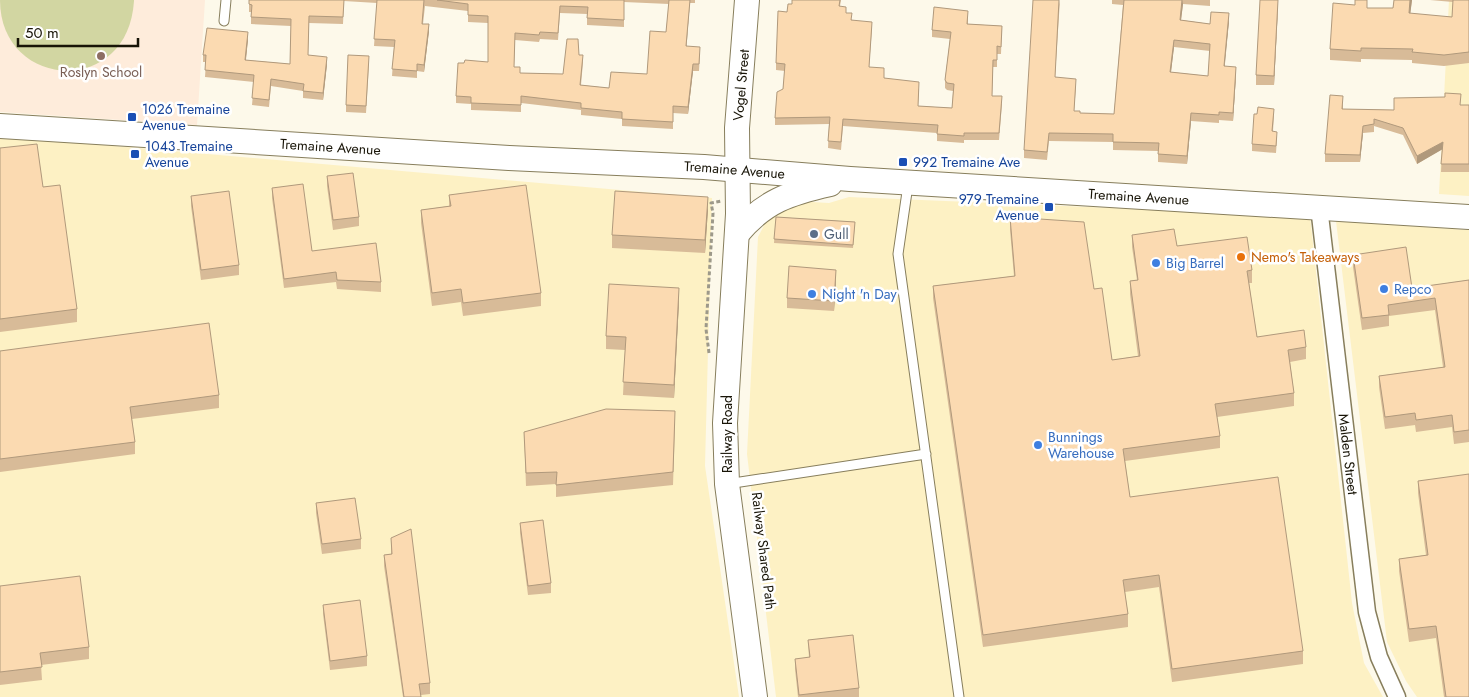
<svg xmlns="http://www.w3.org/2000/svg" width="1469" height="697" viewBox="0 0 1469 697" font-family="Jost,sans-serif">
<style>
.built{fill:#fdf1c4}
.education{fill:#feecdb}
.green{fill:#d2d6a2}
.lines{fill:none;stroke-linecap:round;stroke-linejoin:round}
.service-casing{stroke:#877e5c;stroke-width:11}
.minor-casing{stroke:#877e5c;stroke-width:19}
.secondary-casing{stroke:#877e5c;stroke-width:26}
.path{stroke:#9d998a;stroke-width:3;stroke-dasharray:4 2.5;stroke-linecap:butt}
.service{stroke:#fff;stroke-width:9}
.minor{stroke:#fff;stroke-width:16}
.secondary{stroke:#fff;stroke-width:24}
.wall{fill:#d8bb98;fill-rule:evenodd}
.shaded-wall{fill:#b0997c}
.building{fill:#fbdab1;stroke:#b0997c;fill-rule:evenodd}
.education-dot{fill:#8d6e63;stroke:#fff;stroke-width:2}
.transit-dot{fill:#1a4fb4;stroke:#fff;stroke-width:2}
.service-dot{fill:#5c6f8a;stroke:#fff;stroke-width:2}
.food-dot{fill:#e8710a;stroke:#fff;stroke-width:2}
.shop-dot{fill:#3f7fe0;stroke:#fff;stroke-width:2}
.labels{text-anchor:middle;stroke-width:5;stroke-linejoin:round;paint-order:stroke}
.education-label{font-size:14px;fill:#785e54;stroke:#fff}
.street-label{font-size:14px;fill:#181407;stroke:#fff}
.transit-label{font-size:14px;fill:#164399;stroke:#fff;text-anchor:start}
.service-label{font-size:14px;fill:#4e5e75;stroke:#fff;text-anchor:start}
.food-label{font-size:14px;fill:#c56008;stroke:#fff;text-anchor:start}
.shop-label{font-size:14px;fill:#366cbe;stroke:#fff;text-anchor:start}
</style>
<rect width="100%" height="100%" fill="#fdf9ea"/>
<!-- built -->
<path class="built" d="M1449,0H1469V196L1439,194Z
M0,136L712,198L705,466L739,697H0Z
M849,197L1310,216L1352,603L1364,663L1383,697H776L747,454L758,237L770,214L795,201L829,203Z
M1336,221L1469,230V697H1417L1406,681L1387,642Z"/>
<!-- education -->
<path class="education" d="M0,0H205L197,125L0,112Z"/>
<!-- green -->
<path class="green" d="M0,0H134V1C128,98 0,90 0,0Z"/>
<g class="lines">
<defs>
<path id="service" d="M224,21L226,0
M908,185L898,254L959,697
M727,484L926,454"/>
<g id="minor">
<path id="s1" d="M1319,207L1367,612L1379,657L1397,697"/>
</g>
<g id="secondary">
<path d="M747,0L737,128L738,214L725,423L727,484L755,697"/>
<path id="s2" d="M0,126L509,158L704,167L850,179L1469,217"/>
<path d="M737,234C764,201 790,193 830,184"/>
</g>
</defs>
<!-- service casing -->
<use href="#service" class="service-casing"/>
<!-- minor casing -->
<use href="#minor" class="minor-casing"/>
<!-- secondary casing -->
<use href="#secondary" class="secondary-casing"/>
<!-- path -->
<path class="path" d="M709,353L706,329L713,213L711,203L721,201"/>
<!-- service -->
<use href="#service" class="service"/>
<!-- minor -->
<use href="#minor" class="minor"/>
<!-- secondary -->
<use href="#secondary" class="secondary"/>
</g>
<!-- wall -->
<path class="wall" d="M249,0H695V3H690L686,46L700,54L699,71H693L688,114L673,113V129L622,126V119L581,115V110L521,103V112L471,110V104L456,103V96L464,63L488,62V23L468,22V11L425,6L423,24L429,31L424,72L417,71V78L392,76L394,47L374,46L377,3L344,1L343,24L309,23L308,55L327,64L323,100L303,98V91L271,86L269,107L252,105L254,82L205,77L206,62H203V55L248,39L246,60L290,64L291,26L251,24V12H249ZM624,2L669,4L666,32L647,74L609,88L581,85L583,62L579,55L563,74L520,73L514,67L515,40L539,42L540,39L558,40L560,13L587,14V25L624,27Z
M792,0H841L840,6L852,20L872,29L869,67L884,78L919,89L918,106L952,108L953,91L947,90L945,88V80L950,39L932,37V30L968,18V24L1002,26L1001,54H997V67H993L992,96L1002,104L999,140H964V143L937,141V133L843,126L841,150L828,148L829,124L775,125V118L783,89L785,71L776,70V63L787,12L792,4Z
M1060,0L1055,77L1076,87L1074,111L1080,113L1114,114L1123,5L1112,4V0H1210V6L1183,4L1181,20L1210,24L1229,21L1224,66L1236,75L1233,121L1219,120V123L1191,121L1187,164L1158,162V151L1113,150V142L1049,141L1047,160L1024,158V150ZM1174,47L1210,51L1208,76L1171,72Z
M1394,0H1412L1410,14L1452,17L1453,2L1430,0H1469V63L1444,66L1412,63V60L1361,59V62L1330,60V49L1355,5L1367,8H1393Z
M1278,7L1274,85H1256V75Z
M369,63L366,113L346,112V105Z
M1343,103V109L1394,110L1461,105H1469V172H1441L1442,149L1417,164L1403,135L1374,126V132L1363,133L1360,162H1325V154Z
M1274,115L1273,131L1277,138L1276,153L1252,151V144Z
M0,148L43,187L77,309V322L0,332Z
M327,176L359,217V226L333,230L327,186Z
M272,188L312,251L381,282V292L337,289L336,282L284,288L272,198Z
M449,195L541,293V306L463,316L461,302L432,306L421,223V210L449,206Z
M191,196L239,265V275L201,280L191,206Z
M708,209L705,253L612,248V235Z
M776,217L855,222L853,248L774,243Z
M1010,217L1094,289L1112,360L1138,356L1130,294V281L1137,280L1132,247V235L1177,246L1252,270V283H1249L1257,337L1306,347V359L1290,362L1294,393V406L1217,417L1220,436V448L1125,461L1130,497L1303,651V664L1172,682L1159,587L1125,592L1128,614V627L983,647L933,298V286L1014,276L1010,230Z
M1353,255L1412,288L1469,280V442L1454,444L1452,427L1416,432L1415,425L1385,429L1379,387V376L1443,367L1435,310L1389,316V326L1362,330L1353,267Z
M836,280L834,311L787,308V298Z
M679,301L674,398L623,395L625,350L606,349V336Z
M0,351L219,395V408L132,419L135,442V454L0,472Z
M675,424L673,485L556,497V484L526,486L524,432Z
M1418,481L1469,697H1444L1436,638L1409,642L1399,571V559L1426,555L1418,493Z
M316,503L361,539V549L322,554L316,513Z
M520,523L551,583V593L528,595L520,533Z
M391,538L430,683V694L403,697L384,566V555L391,554Z
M0,586L89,647V659L41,665L42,680L0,685Z
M323,605L367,656V666L330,670L323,614Z
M808,640L859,688V697H798L795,669V659L809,658Z"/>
<!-- shaded-wall -->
<path class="shaded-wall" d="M690,0L686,54V46Z
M1182,0L1183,4L1180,28V20Z
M1278,0V7L1274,85V76Z
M1410,0H1412L1409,24V13Z
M1229,13V21L1224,74V66Z
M429,24V31L424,72V65Z
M248,32V39L245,67V60Z
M1174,40V47L1170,80V72Z
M327,57V64L323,100V93Z
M693,64V71L688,114V107Z
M1236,67V75L1233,121V113Z
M1191,113V121L1187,164V156Z
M1363,126V133L1360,162V155Z
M1443,142V149L1417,164V156Z
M708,197V209L705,253V240Z
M836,270V280L834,311V301Z
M679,288V301L674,398V385Z"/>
<!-- building -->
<path class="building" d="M249,0H344L343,17L309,16L308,55L327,57L323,93L303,91L304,84L271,79L269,100L252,98L254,75L205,70L206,55H203L207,28L248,32L245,60L290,64L291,19L251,17L252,5L249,4Z
M377,0H424L422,24H429L424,65L417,64V71L392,69L395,40L374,39Z
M437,0H624V20L587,18L588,7L560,6L558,33L540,32L539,35L515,33L514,67H520V73L563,74L567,39H578L579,55H583L580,85L609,88L611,72L647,74L650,31L666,32L669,0H690L686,46L700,47L699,64H693L688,107L673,106V122L622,119V112L581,108V103L521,96V105L471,103V97L456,96L458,63H464L465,60L488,62V16L468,15V4Z
M792,0H840L839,6L846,7V13H852L851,20L872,22L869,67L884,68V78L919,82L918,106L952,108L954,84L947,83L945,80L951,32L932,30L934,7L968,11L967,24L1002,26L1001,47L997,46V60H993L992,96H1002L999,133H964V136L937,134L938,125L843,119L841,142L828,141L830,117L775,118L777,92L783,89L785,64L776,63L778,11L787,12L788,4H792Z
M1033,0H1059L1055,77L1076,79L1074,111H1080V113L1114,114L1124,0H1182L1180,20L1210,24L1211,12L1229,13L1224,66L1236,67L1233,113L1219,112V115L1191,113L1187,156L1158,154L1159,143L1113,142V134L1049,133L1047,152L1024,150ZM1174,40L1210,44L1208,76L1170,72Z
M1260,0H1278L1274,76L1256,75Z
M1355,0H1367V8H1393L1394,0H1410L1409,13L1452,17L1453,0H1469V52L1444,55L1412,52L1413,49L1361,48V51L1330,49L1333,3L1355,5Z
M348,55L369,56L366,106L346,105Z
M1445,93L1461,94L1460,105H1469V164H1441L1443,142L1417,156L1403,128L1374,119V124L1363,126L1360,155L1325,154L1330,95L1343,96L1342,109L1394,110V98L1445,97Z
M1258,107L1274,109L1272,131L1277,132L1276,146L1252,144L1254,114H1257Z
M37,144L43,187L60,185L77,309L0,319V148Z
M353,173L359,217L333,220L327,176Z
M303,184L312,251L376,243L381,282L337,280L336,272L284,279L272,188Z
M526,185L541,293L463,303L461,289L432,293L421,210L451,206L449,195Z
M229,191L239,265L201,270L191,196Z
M615,191L708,197L705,240L612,235Z
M776,217L855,222L853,245L774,239Z
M1010,217L1084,222L1094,289L1102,288L1112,360L1140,356L1130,281L1138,280L1132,235L1174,229L1177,246L1247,237L1252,270L1247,271L1257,337L1304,330L1306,347L1288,350L1294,393L1215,404L1220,436L1123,449L1130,497L1278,477L1303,651L1172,669L1159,575L1123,580L1128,614L983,635L933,286L1015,276Z
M1406,247L1412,288L1469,280V430L1454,432L1452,415L1416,420L1415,413L1385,417L1379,376L1445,367L1435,298L1388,305L1389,315L1362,318L1353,255Z
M789,266L836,270L834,301L787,298Z
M609,284L679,288L674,385L623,382L626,337L606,336Z
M209,323L219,395L130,407L135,442L0,459V351Z
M606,409L675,411L673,472L556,485L557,472L526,473L524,432Z
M1469,474V697H1446L1436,626L1409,629L1399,559L1428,555L1418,481Z
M355,498L361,539L322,544L316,503Z
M543,520L551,583L528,586L520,523Z
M411,529L430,683L419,684L421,697H404L384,555L392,554L391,538Z
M80,576L89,647L40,653L42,667L0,672V586Z
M360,600L367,656L330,661L323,605Z
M853,635L859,688L799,695L795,659L810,657L808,640Z"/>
<!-- markers -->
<circle class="education-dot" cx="101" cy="56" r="5"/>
<g class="transit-dot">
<rect x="127" y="112" width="10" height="10" rx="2.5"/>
<rect x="130" y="149" width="10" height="10" rx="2.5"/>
<rect x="898" y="157" width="10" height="10" rx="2.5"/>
<rect x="1044" y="202" width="10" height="10" rx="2.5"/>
</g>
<circle class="service-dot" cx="814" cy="234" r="5"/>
<circle class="food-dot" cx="1241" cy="257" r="5"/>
<g class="shop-dot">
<circle cx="1156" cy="263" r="5"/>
<circle cx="1384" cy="289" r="5"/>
<circle cx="812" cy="294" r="5"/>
<circle cx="1038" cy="445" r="5"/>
</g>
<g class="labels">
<!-- education labels -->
<g class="education-label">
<text x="101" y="77">Roslyn School</text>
</g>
<!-- street labels -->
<g class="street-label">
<text transform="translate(741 85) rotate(-85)" y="5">Vogel Street</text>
<text dy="5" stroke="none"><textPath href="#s2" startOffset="331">Tremaine Avenue</textPath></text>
<text dy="5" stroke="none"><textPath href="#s2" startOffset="736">Tremaine Avenue</textPath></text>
<text dy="5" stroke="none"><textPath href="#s2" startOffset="1141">Tremaine Avenue</textPath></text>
<text transform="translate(727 434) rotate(-90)" y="5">Railway Road</text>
<text dy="5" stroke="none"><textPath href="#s1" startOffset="249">Malden Street</textPath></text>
<text transform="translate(764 551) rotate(83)" y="5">Railway Shared Path</text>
</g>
<!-- transit labels -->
<g class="transit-label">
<text x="142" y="114">1026 Tremaine<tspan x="142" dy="16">Avenue</tspan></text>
<text x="145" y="151">1043 Tremaine<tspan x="145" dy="16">Avenue</tspan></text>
<text x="913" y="167">992 Tremaine Ave</text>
<text x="1039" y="204" text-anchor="end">979 Tremaine<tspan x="1039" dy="16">Avenue</tspan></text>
</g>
<!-- service labels -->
<g class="service-label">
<text x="824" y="239">Gull</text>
</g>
<!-- food labels -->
<g class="food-label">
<text x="1251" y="262">Nemo's Takeaways</text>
</g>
<!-- shop labels -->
<g class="shop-label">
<text x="1166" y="268">Big Barrel</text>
<text x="1394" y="294">Repco</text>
<text x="822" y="299">Night 'n Day</text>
<text x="1048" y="442">Bunnings<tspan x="1048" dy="16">Warehouse</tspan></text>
</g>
</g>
<!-- scale -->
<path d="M18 38v8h120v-8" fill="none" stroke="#181407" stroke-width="2.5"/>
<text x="25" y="38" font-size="15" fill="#181407" stroke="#ffffff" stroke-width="4" paint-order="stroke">50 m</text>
</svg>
